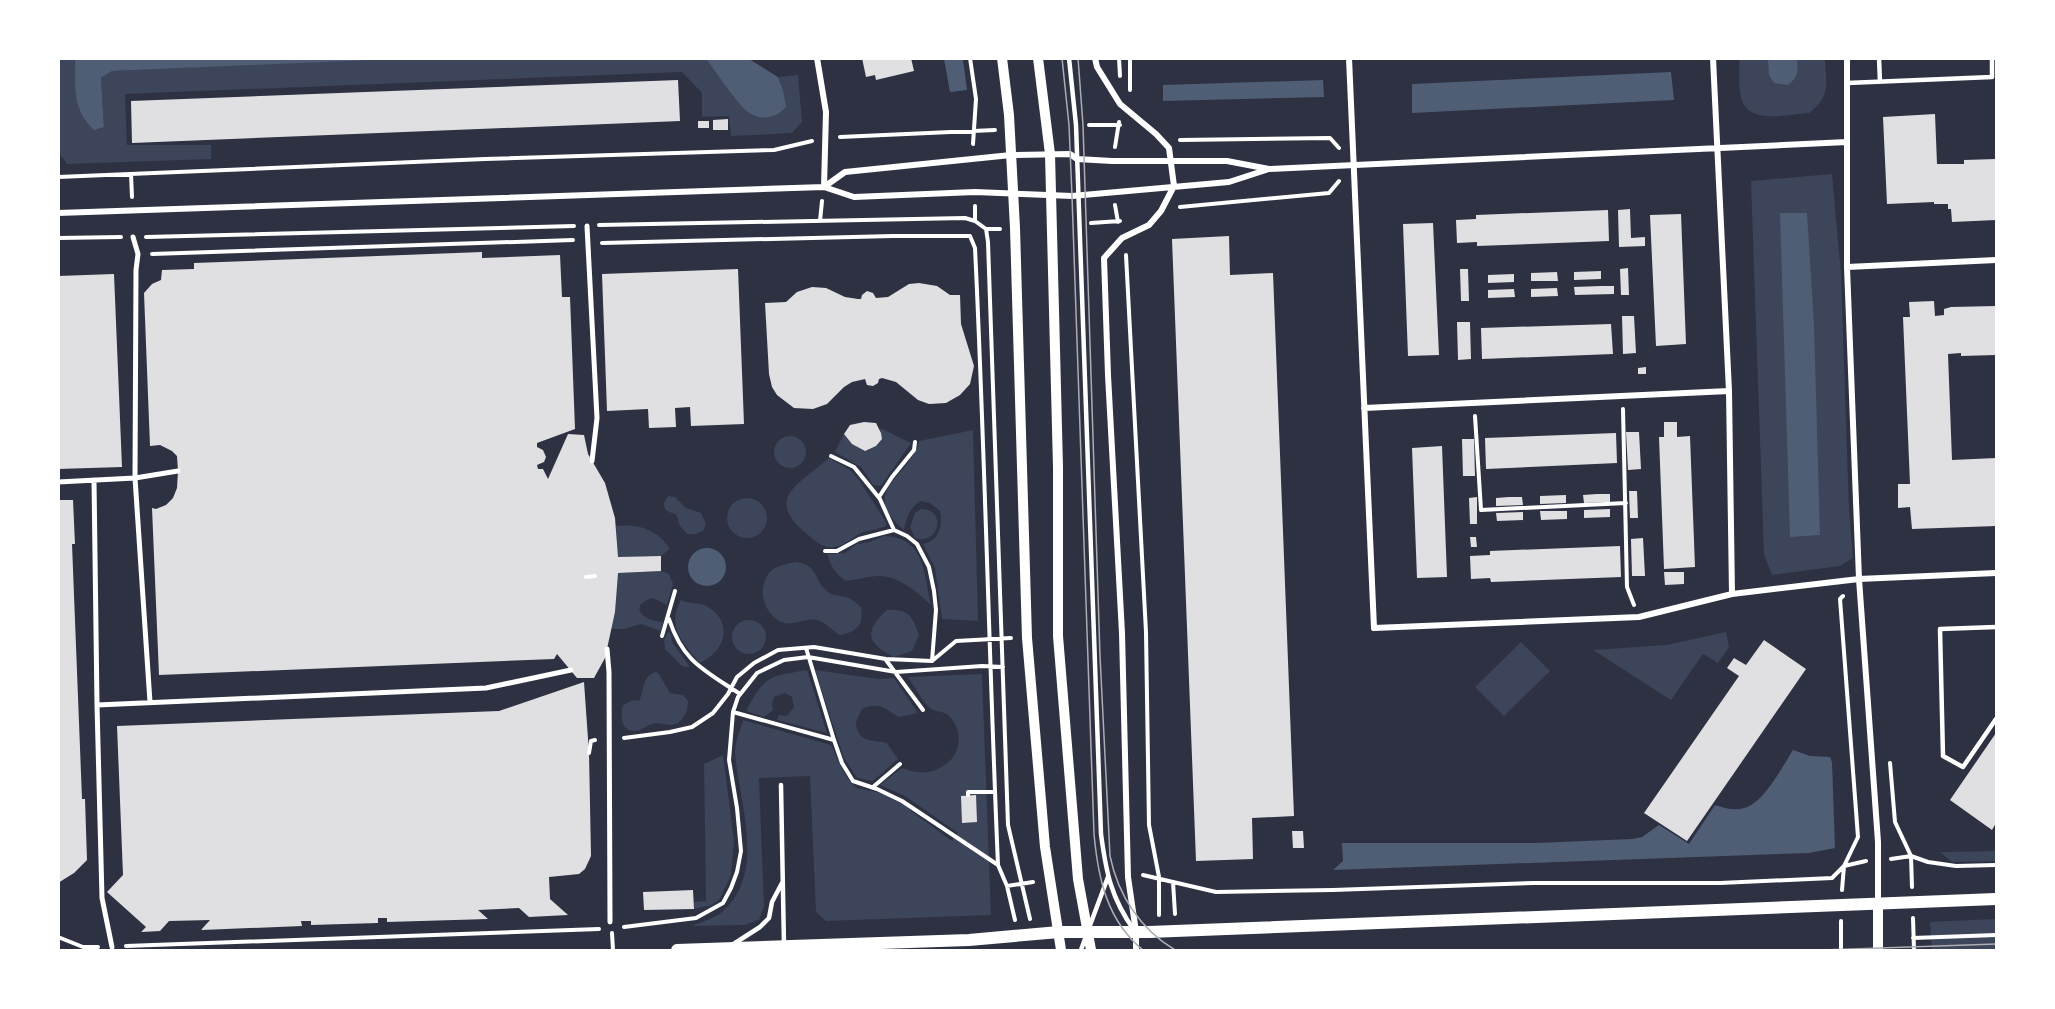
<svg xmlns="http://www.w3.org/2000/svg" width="2055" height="1009" viewBox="0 0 2055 1009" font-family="Literata,serif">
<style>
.green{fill:#3c4559}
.water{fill:#4f5d75}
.building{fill:#e0e0e3}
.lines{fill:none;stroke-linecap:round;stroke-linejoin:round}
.path{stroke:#fff;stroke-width:4}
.service{stroke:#fff;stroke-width:4.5}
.pedestrian{stroke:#fff;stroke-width:5}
.minor{stroke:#fff;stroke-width:6}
.tertiary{stroke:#fff;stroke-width:10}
.secondary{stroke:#fff;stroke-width:12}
.tram{stroke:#abadb3;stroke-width:1.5}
</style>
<rect width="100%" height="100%" fill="#2d3142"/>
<!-- green -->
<path class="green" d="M59,58L75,59L77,102L104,127L101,78L112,71L394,58L706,59L750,114L783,90L778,77L798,75L802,122L792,133L731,136L729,116L702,117V93L682,72L125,94L127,145H211V159L67,164L59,153Z
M1739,59H1825C1826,83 1831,97 1809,113C1789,114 1747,126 1741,97C1738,85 1740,71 1739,59Z
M1832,174L1841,274L1849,509L1853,558L1840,566L1772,575L1764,555L1751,181Z
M880,428L911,443L881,486L873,485L861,467L835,452L844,434L852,444L865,451L876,446L882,439Z
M973,430L978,621L942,619L935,568L923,544C939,541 943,526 940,511L930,503L920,501C909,509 907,517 904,530C856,490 911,477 919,441Z
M774 452a16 16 0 1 1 32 0a16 16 0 1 1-32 0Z
M829,458L850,470L859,480L886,522V526C879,529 871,530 863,532C854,536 844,546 835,547C822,549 816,541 807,534C762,498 801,483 829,458Z
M668,496L675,497L686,508L701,513L706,524L703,531L696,534H687L680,526L676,514C668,512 664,511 664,503Z
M727 518a20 20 0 1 1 40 0a20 20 0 1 1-40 0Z
M921,509C948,509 939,546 915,538L910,527L915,513Z
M616,526C639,524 657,529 670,549L661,556L617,557Z
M884,536C925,537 924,574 931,605C916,591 900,577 879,576C868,576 857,580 846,581C835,574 831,566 827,554L845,553L857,544L869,542Z
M795,562C820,565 812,579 828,592C833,596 839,595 845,597C852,598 856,603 861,607C864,625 857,632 840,635C832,631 826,622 817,620C803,617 790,630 776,619C762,608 758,588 769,573C775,566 786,564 795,562Z
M661,571L669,574L673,584L667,605L653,598C628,605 641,621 663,622L661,631L641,624L624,629H611L615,612L617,573Z
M681,600C689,605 699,601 708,607C735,624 724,652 700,663C683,643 666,626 681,600Z
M887,610C909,609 912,615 919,635L912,651L894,657C867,643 863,632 887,610Z
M732 637a17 17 0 1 1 34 0a17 17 0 1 1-34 0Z
M668,632L671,634L672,642L690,667L682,666L665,649L664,640Z
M1726,632L1729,647L1718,663L1703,654L1671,700L1593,650L1666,645Z
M1521,642L1550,671L1504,716L1475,687Z
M807,670L827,733L777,720L779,715L787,716L794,707L792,697L785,693L774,697L772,704L773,710L764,717L746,711C765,675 768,677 807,670Z
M815,670L878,679L894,678L918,713L899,717C885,709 879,701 862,709L856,722C858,744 872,739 887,743L898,759L873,781L857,778L844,758Z
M656,672L659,674L670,693L683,695L688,701C688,712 683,724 670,725C664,725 658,722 652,724C646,726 641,731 634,731C621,731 620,715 623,705L633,700L639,701C645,690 641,677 656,672Z
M982,674L991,915L826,921L816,912L810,776L759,778L764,907L759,920L744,925L692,926C701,922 714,918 722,912C768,872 738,802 735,752C735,742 740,730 743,720L831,745L845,775L856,788L891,795L902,801L911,811L952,841L958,833L905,796L880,785L902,768C919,774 931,775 946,764C962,753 963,729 948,715C943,711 935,712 930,708C923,703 914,685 908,677Z
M723,755L734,840L731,875L720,899L712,905L694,909V902L706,901L704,764Z
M1996,851V861L1952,862L1940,852Z
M1996,919V950H1932L1930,922Z"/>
<!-- water -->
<path class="water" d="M75,59V58L394,59L112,71L101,78L104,127L94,130C71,108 76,88 75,59Z
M706,59H749L778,77L783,90L786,107C777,117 764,121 751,114C741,110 715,70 706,59Z
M944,59H963L967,90L950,92Z
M1768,59H1797C1798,71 1798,78 1788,85L1774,83L1769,75Z
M1671,72L1674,100L1412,113V84Z
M1323,80L1324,97L1163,101V85Z
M1780,213H1807L1814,325L1820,535L1790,537Z
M688 567a19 19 0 1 1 38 0a19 19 0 1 1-38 0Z
M1793,750L1810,756L1830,757L1832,762L1835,848L1809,853L1333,870L1343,861L1342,843H1536L1632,839L1642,837L1659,825L1689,844L1715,805C1724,808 1734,811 1744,808C1764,803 1782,767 1793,750Z"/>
<!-- building -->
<path class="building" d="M862,58H911L914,71L876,80L875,75L866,77Z
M678,80L680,121L132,143L131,101Z
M1935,114L1937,164H1964V160L1996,159V220L1952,222L1951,209H1948V204H1934V202L1887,204L1883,117Z
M728,119V130H713V120Z
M698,121H709V128H698Z
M1630,209L1631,238L1645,237V246L1619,247L1618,210Z
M1608,210L1609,241L1477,246V242L1457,243L1456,220L1476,219V215Z
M1681,214L1686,344L1656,346L1650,215Z
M1433,223L1439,355L1408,356L1403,224Z
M1229,236L1230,275L1273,273L1294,816L1252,818L1253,859L1196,861L1172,239Z
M482,252V258L560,255L562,297H570L575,429L537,443V447L543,450L546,457L544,462L537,465L538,469H543L548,479L568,434L584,435L588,454L605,483L615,518L618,557L661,556V571L618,573L615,612L605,658L594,678H577L557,654L554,659L159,675L152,508L156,509L166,505L173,498L177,488L178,471L177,456L172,451L160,445L150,446L144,293L152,284L161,280L162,270L194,269V263Z
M1628,268L1629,295H1621L1620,269Z
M738,269L744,424L691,426L690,407L675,408L676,427L649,428L648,409L607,411L602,274Z
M1460,269H1468L1469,301H1461Z
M1601,271V279L1574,280V272Z
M1557,272L1558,281H1531V273Z
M114,274L122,467L58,469V276Z
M1514,274V282L1488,283V275Z
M919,283L937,286L950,295H960L961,324L974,366L970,384L960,395L946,403L929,404L918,400L896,382L882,378L879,379L878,383L873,386L867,385L865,379L852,382L844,387L827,404L813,409L794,408L777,395L772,387L769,374L765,303L786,302L797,292L812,287L826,288L845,297L858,299H861L862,295L867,291L873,293L876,298L888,297L909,284Z
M1601,286H1614V294L1575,295L1574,287Z
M1557,288L1558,296L1531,297V289Z
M1514,289L1515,297L1488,298V290Z
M1934,301L1935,316L1944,315V309L1951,307L1996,306V355L1961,356V353L1948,354L1952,460L1996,458V526L1912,529L1910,507L1898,508V484H1910L1903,317H1910L1909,302Z
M1622,316H1634L1636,353L1623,354Z
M1457,322H1470L1471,359L1458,360Z
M1611,324L1613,354L1482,359L1481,328Z
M1646,367V374H1638V368Z
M864,422L876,423L881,433L882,439L876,446L865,451L852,444L844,434L850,425Z
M1664,422H1677V437L1690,436L1695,567L1664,569L1659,437H1664Z
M1626,432H1639L1641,469L1628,470Z
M1616,433L1617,463L1486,469L1485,438Z
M1462,439H1474L1475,476H1463Z
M1442,446L1447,577L1417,578L1412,448Z
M1629,491H1637L1638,518H1630Z
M1597,494H1610V502L1584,503L1583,495Z
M1566,495V503L1540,504V496Z
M1477,497V524H1470L1469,498Z
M1509,497H1522L1523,505L1496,506V498Z
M58,500H73L75,544H72L82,799H85L87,860L74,873L58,883Z
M1610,509V517L1584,518V510Z
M1540,511H1567V519L1541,520Z
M1523,512V520L1497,521L1496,513Z
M1470,537H1476L1477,547H1471Z
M1643,538L1645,576H1632L1631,539Z
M1620,546L1621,577L1491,582L1490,578L1471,579L1470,556L1490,555V551Z
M1664,572H1684V584L1665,585Z
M1764,640L1806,669L1687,841L1644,813L1739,676L1727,668L1734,658L1746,665Z
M584,682L589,753L591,856L585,869L579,874L549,877L550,899L568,915L529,917L519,908L478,910L488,919L387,922V918H378V923L311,925V921H301L302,926L201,930L210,920L169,921L160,931L141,932L146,927L107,892L123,875L117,726L499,711Z
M1996,733V823L1992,830L1950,800Z
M976,795L977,822L962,823L961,796Z
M1292,831H1303L1304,848H1293Z
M693,890L694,909L644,910L643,892Z"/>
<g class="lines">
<!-- path -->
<path class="path" d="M970,58L976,99L973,144
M1119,58L1120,76
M1130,58V90
M1089,125H1120
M840,137L995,130
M1180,140L1330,138L1339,148
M1115,147L1119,122
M131,174L132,197
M58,177L485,159L774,150L812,141
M1115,205L1118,222
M975,206V221L986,229L988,242L1008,825L1030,919
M1180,207L1329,193L1339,181
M820,221L822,201
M1091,223L1120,221
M599,225L965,218L975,221
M986,229H1000
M146,237L574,226
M58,238L121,237
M602,243L893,236H970L975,248C985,453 989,659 998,865
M152,254L573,240
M1126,255L1146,632L1149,825L1159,877V915
M1623,409L1627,587L1634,605
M1475,416L1481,510L1626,503
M831,456L854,467L880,499
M894,530L879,497L892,477L914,450L915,442
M825,551H837L859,539L894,530L907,536L917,544L929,567L934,591L936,610L932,661
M586,577L595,576
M669,619C683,662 704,670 740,694
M662,636L675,591
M806,648L834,740L842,763L853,781L877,789L902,801L998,865L1007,886L1015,920
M886,660L923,710
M733,712L834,740
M624,738L670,732L692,727L713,713L728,694L737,677L754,663L778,650L814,647L886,659L932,661L956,641L1011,638
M589,753L591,741L595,740
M1890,763L1895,822L1911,856L1912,887
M873,787L900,764
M968,795V792H994
M1891,859L1911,856L1928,862L1956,866L1996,865
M1143,875L1216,892L1333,890L1534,883H1720L1832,878L1844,866L1866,861
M1173,882L1175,914
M1007,886L1033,882
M1842,890L1844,866L1858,837L1840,599L1843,596
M1913,918L1914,950
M624,927L696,918L723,903L731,888L737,872L741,851L737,808L729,760L733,712L738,697L757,673L784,660L808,657L896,672L982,666L1003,667
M612,933L613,950
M58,937L83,947H98
M1913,938L1996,935
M126,946L599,929
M1841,950V921"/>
<!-- service -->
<path class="service" d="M1069,58L1076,125L1101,834C1106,872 1111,898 1134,930
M1879,58L1880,82
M1847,83L1992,77V58
M1996,627L1940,629L1943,756L1963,767L1996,719
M781,785L784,946
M1089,928L1108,877
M732,945L760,927L769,918L772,902L782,883
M1081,950L1086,936"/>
<!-- pedestrian -->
<path class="pedestrian" d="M587,226L597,418L592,461
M133,237L138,254L136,270L135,478L150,702
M94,480L97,705L102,898L112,947
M58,482L135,478L178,471
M607,649L609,672L610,922
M97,705L486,688L571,670"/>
<!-- minor -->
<path class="minor" d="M817,58L826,112L824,187
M1095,58L1097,67L1120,104L1156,134L1169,148L1174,186L1161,211L1149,225L1122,238L1104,258L1108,375L1122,633L1128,877L1136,932V950
M1349,58L1374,628L1639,617L1732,594L1859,579L1996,573
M1713,58L1729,391L1732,594
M1847,58V267L1859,579L1878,842V903
M824,187L845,172L1011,155L1070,154L1077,159L1112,161H1227L1269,169L1847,142
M58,213L824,187L854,197L975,192L1072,196L1229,182L1269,169
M1847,267L1996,260
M1364,408L1729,391"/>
<!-- tertiary -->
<path class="tertiary" d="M1002,58L1009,115L1015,228L1027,638L1045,847L1061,950
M1038,58L1050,154L1058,467V636L1078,879L1091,950
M1878,903V950"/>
<!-- secondary -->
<path class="secondary" d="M677,950L969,940L1059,932H1149L1996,899"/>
<!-- tram -->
<path class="tram" d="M1062,58L1069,125L1072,196L1094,834C1098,878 1107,921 1143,950
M1078,58L1083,125L1100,656L1110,856C1118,895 1140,929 1175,950
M1822,950L1996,944"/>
</g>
<!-- border -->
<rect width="2055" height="1009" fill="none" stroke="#ffffff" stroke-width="120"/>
</svg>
